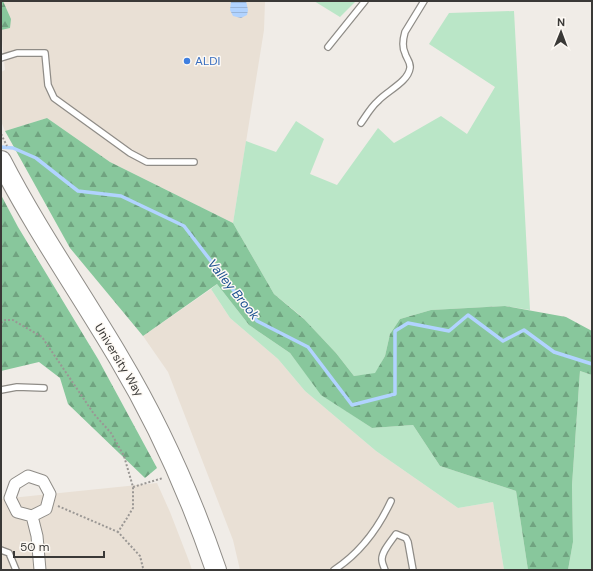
<svg xmlns="http://www.w3.org/2000/svg" width="593" height="571" viewBox="0 0 593 571" font-family="'DM Sans',sans-serif">
<style>
.built{fill:#e9e0d5}
.grass{fill:#bae6c7}
.forest{fill:url(#forest-firs)}
.water{fill:url(#water-rules)}
.lines{fill:none;stroke-linecap:round;stroke-linejoin:round}
.stream{stroke:#b1d3ff;stroke-width:3.5}
.lane-casing{stroke:#8f8c87;stroke-width:8}
.street-casing{stroke:#8f8c87;stroke-width:13}
.highway-casing{stroke:#8f8c87;stroke-width:22}
.path{stroke:#9a9794;stroke-width:2;stroke-dasharray:2 2;stroke-linecap:butt}
.lane{stroke:#fff;stroke-width:5.5}
.street{stroke:#fff;stroke-width:11}
.highway{stroke:#fff;stroke-width:20}
.shop-dot{fill:#3f7fe0;stroke:#fdf9f4;stroke-width:1.5}
.labels{text-anchor:middle;stroke-width:3;stroke-linejoin:round;paint-order:stroke}
.shop-label{font-size:12px;fill:#366cbe;stroke:#fdf9f4;text-anchor:start}
.street-label{font-size:12px;fill:#3a3937;stroke:#fdf9f4}
.water-label{font-size:13px;font-style:italic;fill:#194f8f;stroke:#fdf9f4}
</style>
<defs>
<pattern id="forest-firs" width="22" height="20" patternUnits="userSpaceOnUse"><rect width="22" height="20" fill="#88c79c"/><path d="M5 1l3.5 6h-7zM16 11l3.5 6h-7z" fill="#70a380"/></pattern>
<pattern id="water-rules" width="6" height="5" patternUnits="userSpaceOnUse"><rect width="6" height="5" fill="#b1d3ff"/><path d="M0 2.5h6" fill="none" stroke="#99b6db"/></pattern>
</defs>
<rect width="100%" height="100%" fill="#f0ece7"/>
<!-- built -->
<path class="built" d="M3,1H265L264,30L233,223L110,162L47,118L5,131L1,121V72L5,70L1,30L11,19Z
M211,289L230,318L278,359L305,391L376,451L458,508L493,502L504,570H240L233,540L168,372L143,336Z
M157,483L170,512L189,561L192,570H1V499Z"/>
<!-- grass -->
<path class="grass" d="M314,1H356L340,17Z
M514,11L530,310L505,306L431,310L400,319L390,334L385,356L375,374L354,376L336,353L301,316L274,294L233,223L246,141L276,152L296,121L324,139L310,174L337,185L378,128L394,143L441,116L467,134L495,87L429,44L449,13Z
M217,284L249,325L290,353L322,395L372,428L413,425L440,466L516,491L528,570H504L493,502L458,508L376,451L305,391L278,359L230,318L211,289Z
M580,371L592,375V570H568L573,542L572,485Z"/>
<!-- forest -->
<path class="forest" d="M1,1H3L11,19L10,28L1,30L2,40L1,41Z
M47,118L110,162L233,223L274,294L304,319L336,353L354,376L375,373L385,356L390,334L400,319L431,310L505,306L566,317L592,331V375L580,371L572,485L573,542L568,570H528L516,491L440,466L413,425L372,428L321,395L290,353L249,325L217,284L143,336L70,248L5,131Z
M1,195L18,227L98,359L157,468L145,478L68,404L60,378L39,362L1,371Z"/>
<!-- water -->
<path class="water" d="M231,1H246L248,10L247,15L241,18L233,16L230,10Z"/>
<g class="lines">
<!-- stream -->
<path class="stream" d="M1,147L13,148L36,158L78,191L121,196L184,226L257,321L308,347L352,405L395,394V331L408,323L449,331L468,315L503,341L524,330L554,352L592,364"/>
<defs>
<path id="lane" d="M328,47L365,1
M1,58L17,53H45L48,85L54,98L130,153L147,162H194
M361,123C366,116 371,107 378,101C387,91 408,82 410,68C411,62 406,58 405,53C402,47 403,39 405,32L424,1
M1,390L17,387L44,388
M1,550L9,553L16,570
M334,570C360,553 378,529 391,501
M385,570C384,567 382,563 382,560C381,552 392,540 396,534L406,538L408,542L413,570"/>
<path id="street" d="M28,476L43,481L50,494L46,509L32,516L17,512L10,498L15,484Z
M32,516L37,536L40,570"/>
<path id="highway" d="M1,161C36,229 80,292 119,358C159,425 191,497 216,570"/>
</defs>
<!-- lane casing -->
<use href="#lane" class="lane-casing"/>
<!-- street casing -->
<use href="#street" class="street-casing"/>
<!-- highway casing -->
<use href="#highway" class="highway-casing"/>
<!-- path -->
<path class="path" d="M1,134L7,146
M1,323L5,320H13L42,337L94,414L111,433L124,456L133,487V508L127,518L118,532L140,556L143,568L144,570
M133,487L163,478
M58,506L118,532"/>
<!-- lane -->
<use href="#lane" class="lane"/>
<!-- street -->
<use href="#street" class="street"/>
<!-- highway -->
<use href="#highway" class="highway"/>
</g>
<!-- markers -->
<circle class="shop-dot" cx="187" cy="61" r="4"/>
<g class="labels">
<!-- shop labels -->
<g class="shop-label">
<text x="195" y="65">ALDI</text>
</g>
<!-- street labels -->
<g class="street-label">
<text transform="translate(119 360) rotate(59)" y="4">University Way</text>
</g>
<!-- water labels -->
<g class="water-label">
<text transform="translate(234 289) rotate(51)" y="5">Valley Brook</text>
</g>
</g>
<!-- border -->
<rect width="593" height="571" fill="none" stroke="#3a3937" stroke-width="4"/>
<!-- north arrow -->
<g transform="translate(561 32) rotate(1)" stroke="#fdf9f4" stroke-width="3" paint-order="stroke">
<path d="M0-3L7 15L0 10L-7 15Z" fill="#3a3937"/>
<text y="-6" font-size="11" font-weight="bold" text-anchor="middle" fill="#3a3937">N</text>
</g>
<!-- scale -->
<path d="M14 551v6h90v-6" fill="none" stroke="#3a3937" stroke-width="2"/>
<text x="20" y="551" font-size="12" fill="#3a3937" stroke="#fdf9f4" stroke-width="3" paint-order="stroke">50 m</text>
</svg>
